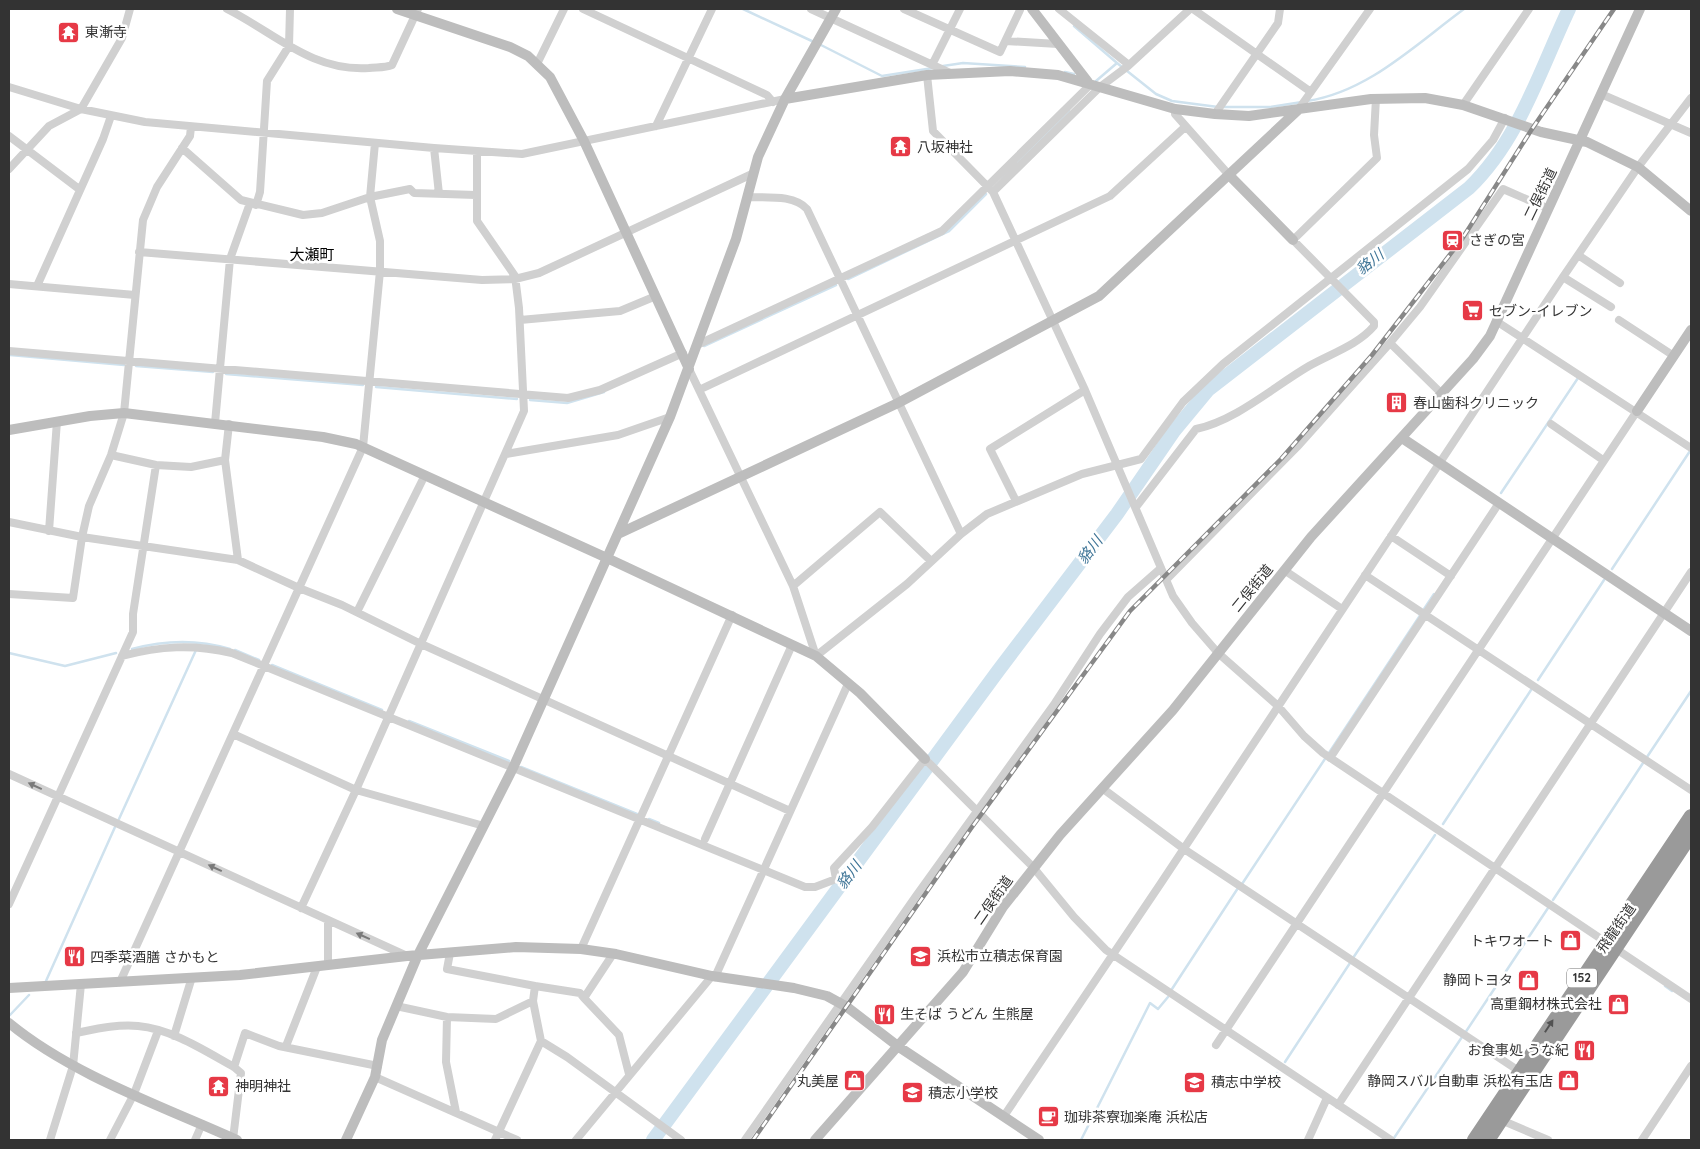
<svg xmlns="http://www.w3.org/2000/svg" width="1700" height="1149" viewBox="0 0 1700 1149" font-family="Quicksand,'Noto Sans JP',sans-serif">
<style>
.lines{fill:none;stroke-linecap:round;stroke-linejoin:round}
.stream{stroke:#cfe2ee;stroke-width:2.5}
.river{stroke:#cfe2ee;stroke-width:14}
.street{stroke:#d0d0d0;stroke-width:8}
.secondary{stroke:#bdbdbd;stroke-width:10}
.highway{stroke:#9a9a9a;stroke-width:14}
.rail-casing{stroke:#888;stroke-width:4.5}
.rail{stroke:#fff;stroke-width:2.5;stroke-dasharray:8;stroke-linecap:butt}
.oneway{fill:#7a7a7a}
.oneway2{fill:#525252}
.labels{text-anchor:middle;stroke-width:5;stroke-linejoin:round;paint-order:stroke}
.shield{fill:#fff;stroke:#707070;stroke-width:1}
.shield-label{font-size:12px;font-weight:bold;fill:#333}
.poi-label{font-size:14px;fill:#333;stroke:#fff;text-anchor:start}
.street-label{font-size:14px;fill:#333;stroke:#fff}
.neighbourhood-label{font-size:15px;fill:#000;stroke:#fff}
.water-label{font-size:15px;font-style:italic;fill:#3f7597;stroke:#fff}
</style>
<rect width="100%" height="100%" fill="#fff"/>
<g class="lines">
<!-- stream -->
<path class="stream" d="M743,9L814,42
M1074,26L1117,63
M819,44L882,76L933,68
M943,66L963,63L1025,67
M1065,72L1074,74
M1096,81L1117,63L1156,94L1172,101L1218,107
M1307,101C1368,92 1416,44 1464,9
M1223,107H1270L1302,102
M1002,178L1069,111
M848,279L949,231L986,194
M704,346L836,285
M10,355L124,365
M136,366L213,372
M226,374L363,385
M376,387L517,399
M530,400L567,403L604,392
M1501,493L1578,378
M1612,569L1690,451
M1424,609L1434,594
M132,649C165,640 197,639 230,649
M235,650L259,660
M9,653L65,666L116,653
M272,665L382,710
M1538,680L1604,580
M409,721L509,761
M1647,757L1691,691
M521,767L637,814
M119,819L196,650
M649,819L659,823
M1443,824L1531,690
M838,873L857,863
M1242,884L1421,614
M1553,900L1643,763
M1353,958L1435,835
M46,981L115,827
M1665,986L1672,991
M1172,989L1238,888
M10,1015L29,995
M1465,1033L1548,908
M1285,1062L1350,963
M1274,1079L1277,1073
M1394,1138L1462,1037
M1081,1140L1150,1003L1158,1009L1168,997"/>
<!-- river -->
<path class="river" d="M653,1140L998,671L1117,514L1174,431L1208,390L1469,188C1519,140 1540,70 1569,9"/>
<!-- street -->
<path class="street" d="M227,9C275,33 312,72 369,68C376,67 385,68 392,65L418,9
M583,9L767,95L773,102
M811,9L950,73
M904,9L1000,52L1020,10
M1059,9L1129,65
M1193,9L1311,92
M1006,41L1058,44
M537,64L564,9
M932,65L960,9
M927,75L933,131L993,192L1085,390L1173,596L1192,623L1218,653L1278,706L1304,736L1323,753L1691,999
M9,87L81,109L145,122L434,148L522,154L785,99
M1601,94L1691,133
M1463,105L1529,9
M1175,109V114L1229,175
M1298,110L1370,9
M1215,114L1278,23L1280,9
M656,126L712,9
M9,136L79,189
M375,143L370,197L380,241V271L363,447L299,588L342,605L419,643L790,811
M182,148L241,200L303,215L322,213L370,197L410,189L414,193L476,195
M434,148L439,194
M477,151V221L515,276L519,308L524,411L356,790L484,826
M9,169L49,126L81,109L122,38L130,9
M993,192L1100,87L1128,66L1190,9
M747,197C765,198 794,194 807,209L961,534
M256,205L260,192L267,81L289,46L290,9
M139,252L482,280L515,279L539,273L752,174
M1578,255L1620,283
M1563,277L1611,307
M9,284L135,295
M37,286L103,139L111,116
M520,320L620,311L656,296
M1619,320L1674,356
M1496,321L1691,448
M699,344L942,231L1091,84
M9,351L568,398L600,390L683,353
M689,369L793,586L816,656L907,584L961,534L987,514L1082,474L1141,459L1183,402L1223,364L1468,169L1493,140L1505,118
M701,389L1110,196L1185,127
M1442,394L1390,343L1420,307L1503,189L1549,209
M215,423L230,259L250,203
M229,424L225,460L238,560
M1551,424L1603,460
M506,454L618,435L670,417
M111,455L156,465L191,467L225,460
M1016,501L990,449L1085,390
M1136,507L1196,429C1237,420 1273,387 1309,366C1330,354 1358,345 1374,326V322L1293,240L1377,158L1374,135L1376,98
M9,522L82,537L89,506L111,455L124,413L143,220L157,187L190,136L191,127
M49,531L57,421
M1391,536L1451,576
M1284,570L1342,609
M1365,575L1691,790
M1167,579L1297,447L1390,343
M793,586L880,512L931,561
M9,594L73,598L82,537L238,560L299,588L120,982
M357,612L425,475
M122,656C160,646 193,644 232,653L805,887H815L836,879L834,868L872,827L925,759L1033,867L1074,917L1106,950L1391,1140
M233,734L356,790L301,908
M1330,758L1499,503
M9,774L407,956
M1102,788L1184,849L1519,1071
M705,839L792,645
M9,904L133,632V614L156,465
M328,920V965
M581,949L732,615
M450,953L447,969L535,986
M715,977L848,684
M584,998L619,1035L629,1074
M396,1006L447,1017L496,1019L533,1001
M447,1017L446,1062L456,1112
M76,1033C96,1029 117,1024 138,1026C172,1029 205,1051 234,1067L241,1073L233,1139
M174,1036L192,977
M541,1041L567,1057L681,1140
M1216,1045L1637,411
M286,1046L317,967
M234,1067L245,1033L279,1046L378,1066
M375,1077L517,1140
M1338,1105L1691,572
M1004,1116L1161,883L1563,277L1638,167L1691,98
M1501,1120L1548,1140
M50,1140L73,1066L81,984
M110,1140L134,1094L158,1031
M195,1140L202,1124
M495,1140L541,1041L533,1001L535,986L580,993L584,998L613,954
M576,1140L712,976
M745,1140L916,896L1055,703L1100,634L1128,597L1161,568
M1308,1140L1327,1098
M1642,1140L1691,1066"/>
<!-- secondary -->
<path class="secondary" d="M397,9L510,47L528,56L550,77L584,141L689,369
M1032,9L1088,82
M785,99L927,75L1010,71L1058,75L1175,109L1215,114L1249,116L1371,99L1425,98L1463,105L1541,132L1587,142L1638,167L1691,211
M1229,175L1293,240
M1637,411L1691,330
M9,430L90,416L124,413L323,437L356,444L607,558L816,656L860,693L925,759
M1402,438L1691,631
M618,534L898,403L1099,296L1298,110
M9,988L240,975L407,956L516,947L581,949L616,954L712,976L794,988L827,996L847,1007L899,1047L1039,1140
M9,1023C72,1075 162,1106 237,1140
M346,1140L375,1077L382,1040L417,957L513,768L670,417L736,239L758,157L785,99L836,9
M815,1140L963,972L1003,907L1060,835L1173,710L1311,537L1473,359L1490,336L1640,9"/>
<!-- highway -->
<path class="highway" d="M1474,1140L1691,816
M1488,1140L1691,835"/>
<defs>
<path id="rail" d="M753,1140L972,827L1130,611L1281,459L1372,355L1462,239L1532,129L1614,9"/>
</defs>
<!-- rail casing -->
<use href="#rail" class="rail-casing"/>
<!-- rail -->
<use href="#rail" class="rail"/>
</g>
<!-- one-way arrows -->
<defs><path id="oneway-solid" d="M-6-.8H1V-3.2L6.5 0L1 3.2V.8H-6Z" transform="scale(1.25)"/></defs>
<g class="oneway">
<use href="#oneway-solid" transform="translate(35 786) rotate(-155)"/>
<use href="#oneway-solid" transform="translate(215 868) rotate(-155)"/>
<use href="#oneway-solid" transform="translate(363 936) rotate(-156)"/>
</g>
<use class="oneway2" href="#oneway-solid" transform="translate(1549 1026) rotate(-57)"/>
<!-- icons -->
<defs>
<symbol id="temple-square" viewBox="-11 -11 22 22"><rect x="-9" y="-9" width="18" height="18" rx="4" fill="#e63946" stroke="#fff"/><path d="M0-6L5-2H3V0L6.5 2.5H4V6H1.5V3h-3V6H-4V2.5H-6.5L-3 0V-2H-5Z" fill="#fff"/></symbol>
<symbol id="station-square" viewBox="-11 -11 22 22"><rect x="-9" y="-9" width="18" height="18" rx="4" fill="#e63946" stroke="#fff"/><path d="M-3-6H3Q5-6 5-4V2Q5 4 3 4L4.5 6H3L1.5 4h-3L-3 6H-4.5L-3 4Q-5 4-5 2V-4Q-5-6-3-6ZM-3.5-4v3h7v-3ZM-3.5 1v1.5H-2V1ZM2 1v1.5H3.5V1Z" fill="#fff"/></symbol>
<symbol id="supermarket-square" viewBox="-11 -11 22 22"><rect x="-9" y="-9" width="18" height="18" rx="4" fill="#e63946" stroke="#fff"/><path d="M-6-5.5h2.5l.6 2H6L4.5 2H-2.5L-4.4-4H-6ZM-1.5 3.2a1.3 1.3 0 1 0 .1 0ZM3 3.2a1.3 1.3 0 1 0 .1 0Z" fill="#fff"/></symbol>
<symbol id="building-square" viewBox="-11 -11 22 22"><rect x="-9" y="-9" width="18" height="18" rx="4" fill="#e63946" stroke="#fff"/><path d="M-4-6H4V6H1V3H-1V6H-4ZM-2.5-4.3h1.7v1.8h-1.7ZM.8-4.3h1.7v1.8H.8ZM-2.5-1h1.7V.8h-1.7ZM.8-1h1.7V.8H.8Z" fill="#fff"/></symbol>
<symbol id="shop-square" viewBox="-11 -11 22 22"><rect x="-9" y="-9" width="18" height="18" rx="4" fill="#e63946" stroke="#fff"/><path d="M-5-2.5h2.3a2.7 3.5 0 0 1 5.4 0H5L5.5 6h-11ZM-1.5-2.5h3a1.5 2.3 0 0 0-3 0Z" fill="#fff"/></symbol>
<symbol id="school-square" viewBox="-11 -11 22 22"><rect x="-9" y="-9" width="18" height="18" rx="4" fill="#e63946" stroke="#fff"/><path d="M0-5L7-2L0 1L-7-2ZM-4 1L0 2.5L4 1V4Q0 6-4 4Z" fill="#fff"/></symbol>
<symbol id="restaurant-square" viewBox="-11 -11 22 22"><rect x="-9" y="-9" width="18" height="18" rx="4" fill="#e63946" stroke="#fff"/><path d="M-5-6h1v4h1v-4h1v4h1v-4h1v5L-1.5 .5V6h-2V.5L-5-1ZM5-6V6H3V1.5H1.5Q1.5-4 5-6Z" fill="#fff"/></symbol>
<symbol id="cafe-square" viewBox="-11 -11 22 22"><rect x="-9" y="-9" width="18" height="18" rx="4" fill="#e63946" stroke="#fff"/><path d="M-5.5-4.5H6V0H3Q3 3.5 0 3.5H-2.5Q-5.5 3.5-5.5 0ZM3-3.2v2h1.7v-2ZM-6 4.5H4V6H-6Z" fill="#fff"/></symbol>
</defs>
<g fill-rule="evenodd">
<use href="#temple-square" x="56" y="20" width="25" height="25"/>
<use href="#temple-square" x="888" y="134" width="25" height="25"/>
<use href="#station-square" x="1440" y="228" width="25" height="25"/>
<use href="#supermarket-square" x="1460" y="298" width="25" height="25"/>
<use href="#building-square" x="1384" y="390" width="25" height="25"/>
<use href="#shop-square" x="1558" y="928" width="25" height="25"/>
<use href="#school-square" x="908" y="944" width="25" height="25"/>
<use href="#restaurant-square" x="62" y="944" width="25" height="25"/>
<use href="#shop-square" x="1516" y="968" width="25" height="25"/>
<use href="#shop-square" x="1606" y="992" width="25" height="25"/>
<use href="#restaurant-square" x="872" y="1002" width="25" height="25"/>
<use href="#restaurant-square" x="1572" y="1038" width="25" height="25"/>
<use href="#shop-square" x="842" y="1068" width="25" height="25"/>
<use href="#shop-square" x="1556" y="1068" width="25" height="25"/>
<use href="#school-square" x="1182" y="1070" width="25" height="25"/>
<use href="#temple-square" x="206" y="1074" width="25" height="25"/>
<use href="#school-square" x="900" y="1080" width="25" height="25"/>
<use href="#cafe-square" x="1036" y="1104" width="25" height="25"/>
</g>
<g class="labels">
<!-- shield labels -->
<rect class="shield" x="1567" y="968.5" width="30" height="19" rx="4"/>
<g class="shield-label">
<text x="1582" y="982">152</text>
</g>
<!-- poi labels -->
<g class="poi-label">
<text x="85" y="37">東漸寺</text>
<text x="917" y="152">八坂神社</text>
<text x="1469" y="245">さぎの宮</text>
<text x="1489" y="316">セブン-イレブン</text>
<text x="1413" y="408">春山歯科クリニック</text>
<text x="1554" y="946" text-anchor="end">トキワオート</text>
<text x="937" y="961">浜松市立積志保育園</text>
<text x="90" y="962">四季菜酒膳 さかもと</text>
<text x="1513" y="985" text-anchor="end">静岡トヨタ</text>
<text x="1602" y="1009" text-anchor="end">高重鋼材株式会社</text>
<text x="900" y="1019">生そば うどん 生熊屋</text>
<text x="1569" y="1055" text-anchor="end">お食事処 うな紀</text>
<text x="839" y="1086" text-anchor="end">丸美屋</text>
<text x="1553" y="1086" text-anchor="end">静岡スバル自動車 浜松有玉店</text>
<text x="1211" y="1087">積志中学校</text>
<text x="235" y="1091">神明神社</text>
<text x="928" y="1098">積志小学校</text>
<text x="1064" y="1122">珈琲茶寮珈楽庵 浜松店</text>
</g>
<!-- street labels -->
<g class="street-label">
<text transform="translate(1540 194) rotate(-64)" y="5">二俣街道</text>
<text transform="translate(1252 588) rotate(-51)" y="5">二俣街道</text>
<text transform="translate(993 900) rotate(-55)" y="5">二俣街道</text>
<text transform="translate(1616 928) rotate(-55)" y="5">飛龍街道</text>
</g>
<!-- neighbourhood labels -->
<g class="neighbourhood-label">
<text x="312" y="260">大瀬町</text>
</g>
<!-- water labels -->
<g class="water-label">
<text transform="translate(1370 262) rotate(-38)" y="5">貉川</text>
<text transform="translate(1090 550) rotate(-53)" y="5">貉川</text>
<text transform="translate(849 875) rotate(-53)" y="5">貉川</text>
</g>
</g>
<!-- border -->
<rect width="1700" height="1149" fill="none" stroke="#333333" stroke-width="20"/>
</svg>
